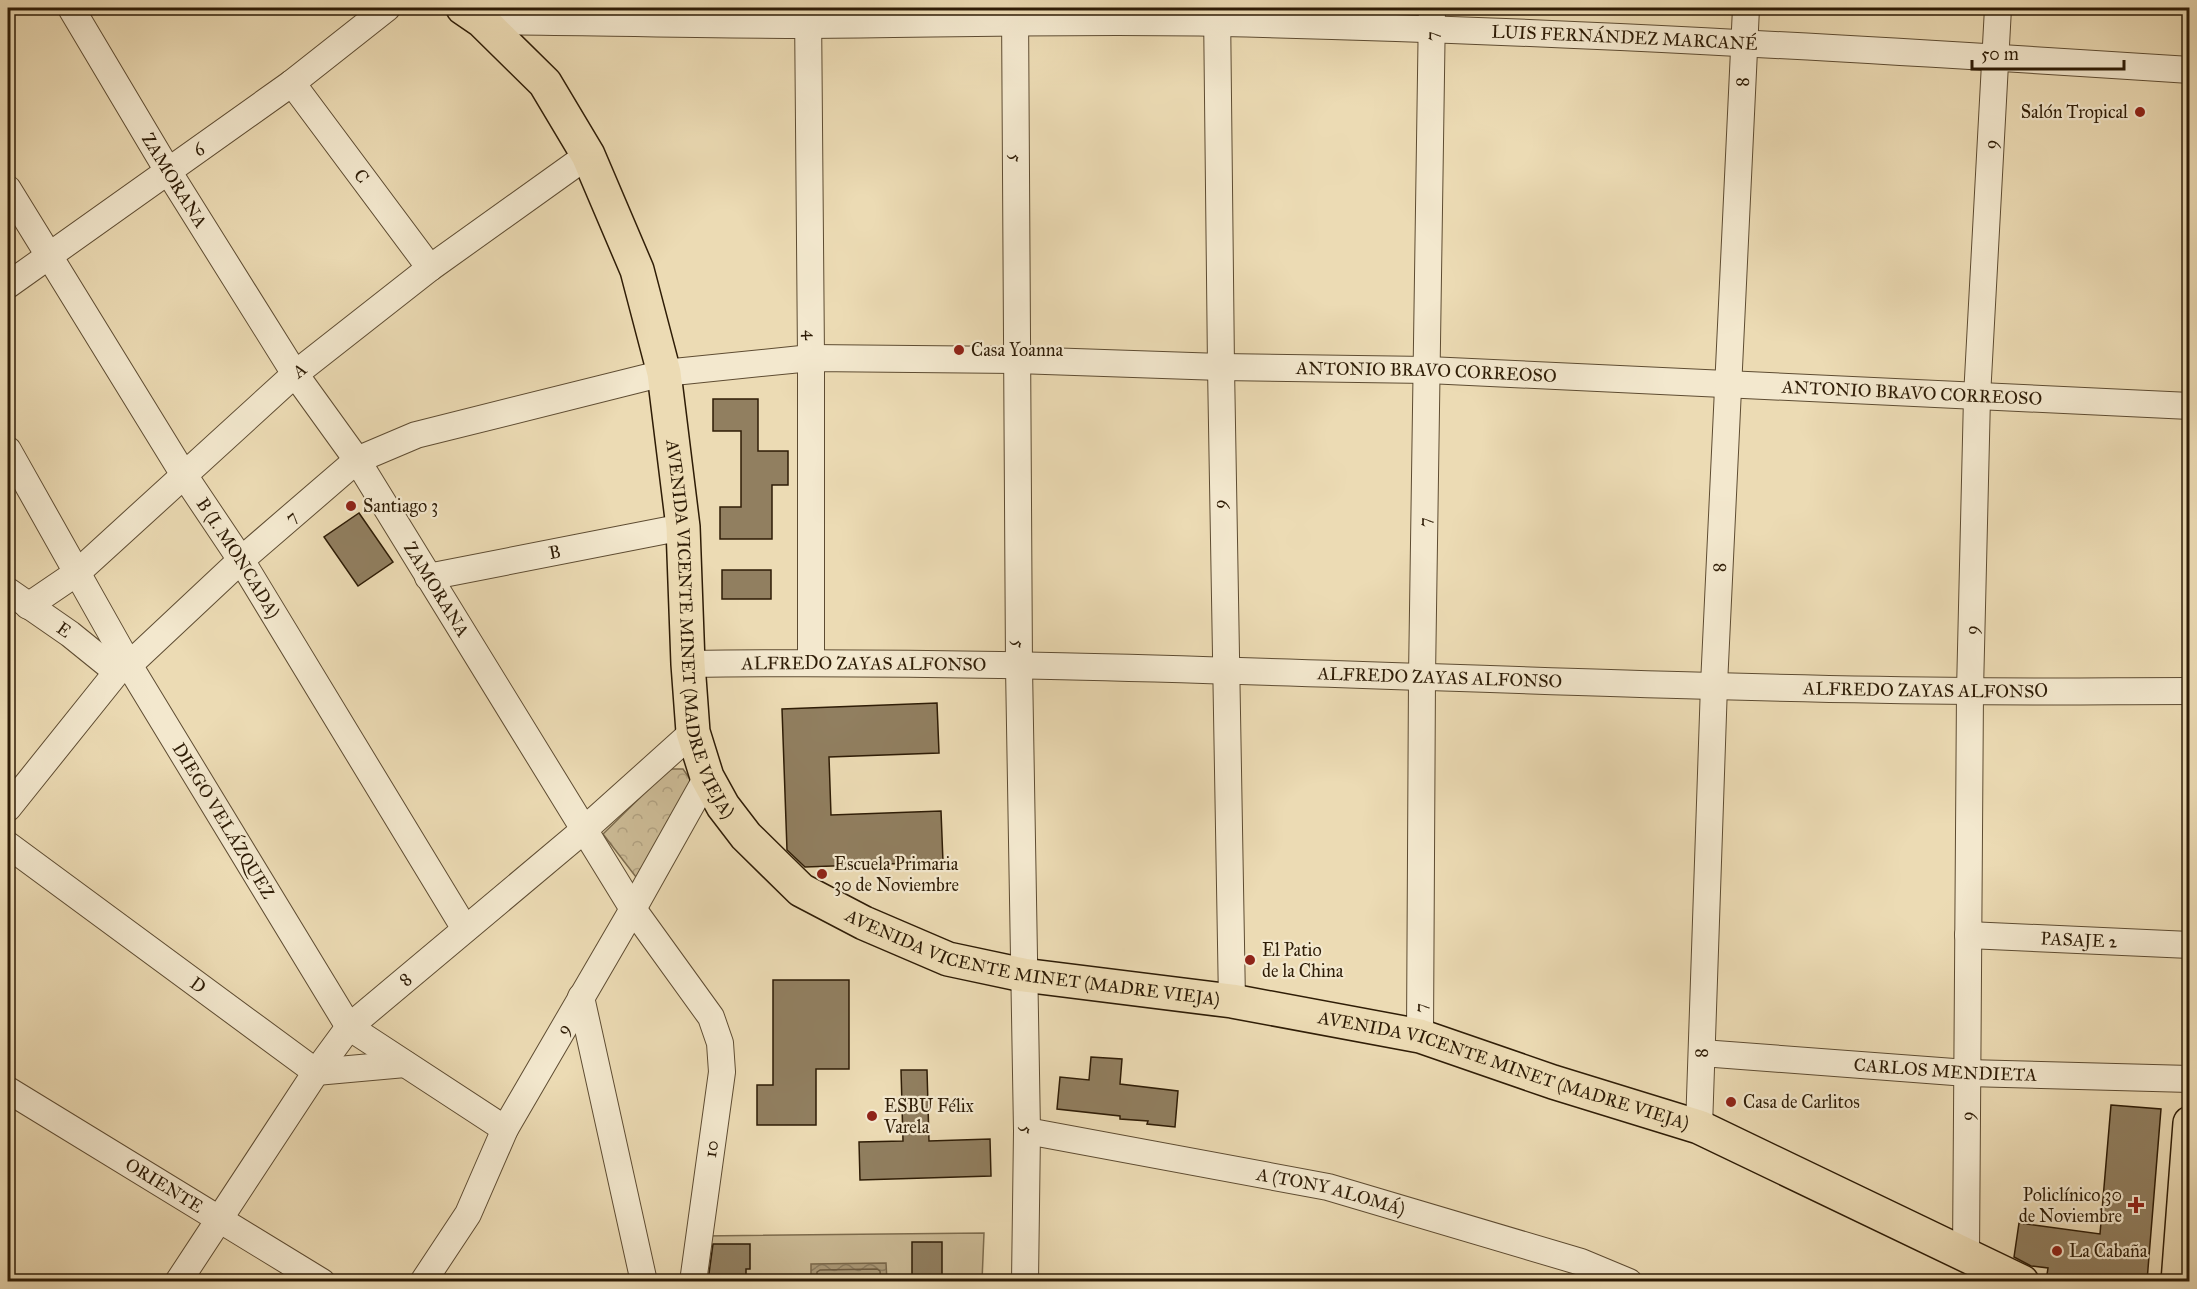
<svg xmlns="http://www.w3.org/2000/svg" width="2197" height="1289" viewBox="0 0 2197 1289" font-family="'IM FELL Great Primer',serif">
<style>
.grass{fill:#ccbb96;stroke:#7d6c4e;stroke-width:1.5}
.forest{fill:url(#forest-crowns);stroke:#7d6c4e;stroke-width:1.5}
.water{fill:url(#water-waves);stroke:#79684b;stroke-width:1.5}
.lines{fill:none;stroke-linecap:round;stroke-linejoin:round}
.shore{stroke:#6c5b40;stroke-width:1.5}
.building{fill:#917f60;stroke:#2e1c06;stroke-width:1.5}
.minor-casing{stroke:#5e4c32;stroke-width:28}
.major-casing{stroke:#2e1c06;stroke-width:36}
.minor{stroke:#f3e8ce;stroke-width:26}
.major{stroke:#ecdbb4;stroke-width:33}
.poi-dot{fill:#8f2418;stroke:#f3e8ce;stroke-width:2}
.labels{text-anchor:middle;stroke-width:4.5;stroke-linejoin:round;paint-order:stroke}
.street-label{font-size:18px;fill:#2e1c06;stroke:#f3e8ce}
.poi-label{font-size:18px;fill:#2e1c06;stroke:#f3e8ce;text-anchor:start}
</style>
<defs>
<pattern id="forest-crowns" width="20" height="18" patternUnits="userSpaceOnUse" patternTransform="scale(1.5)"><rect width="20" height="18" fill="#ccbb96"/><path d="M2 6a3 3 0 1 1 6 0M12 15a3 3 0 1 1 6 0" fill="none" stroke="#b0a080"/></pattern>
<pattern id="water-waves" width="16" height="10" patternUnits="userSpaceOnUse" patternTransform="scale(1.5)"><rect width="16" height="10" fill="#ab9a79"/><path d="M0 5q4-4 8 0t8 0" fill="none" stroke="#8c7d61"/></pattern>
</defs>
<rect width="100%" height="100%" fill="#ecdbb4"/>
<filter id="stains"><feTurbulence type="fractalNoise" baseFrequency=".00333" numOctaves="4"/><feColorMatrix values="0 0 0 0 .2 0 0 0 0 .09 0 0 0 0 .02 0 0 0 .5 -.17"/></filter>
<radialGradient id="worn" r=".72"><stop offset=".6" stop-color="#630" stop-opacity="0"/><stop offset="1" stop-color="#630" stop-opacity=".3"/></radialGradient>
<!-- grass -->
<path class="grass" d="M984,1233L982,1281L700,1282L703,1236Z"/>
<!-- forest -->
<path class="forest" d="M672,769H683L690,779L687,799L639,881L603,834L666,772Z"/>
<!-- water -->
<path class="water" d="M886,1263L887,1281H811V1264Z"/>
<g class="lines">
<!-- shore -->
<path class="shore" d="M817,1282V1272L820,1270L877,1269L880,1271L881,1282"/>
</g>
<!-- building -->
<path class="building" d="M713,399H758V451H788V485H772V539H720V507H741V431H713Z
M359,513L393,562L358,586L324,537Z
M722,570H771V599H722Z
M937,703L939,753L829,757L831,815L941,811L943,862L805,867L787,850L782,709Z
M773,980H849V1069H816V1125H757V1085H773Z
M1091,1057L1122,1059L1120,1084L1178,1091L1175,1127L1147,1124L1148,1121L1120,1119V1116L1057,1109L1060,1077L1089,1080Z
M901,1070H927L929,1141L990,1139L991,1176L860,1180L859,1142L903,1141Z
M2111,1105L2161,1109L2147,1281H2046L2048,1268L2031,1266L2014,1257L2019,1223L2100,1234Z
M912,1242H942V1281H912Z
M713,1244H750V1269H746V1281H708Z"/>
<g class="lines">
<defs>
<g id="minor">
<path id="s1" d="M71,8L168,171L295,374L357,460L633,909L711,1017L720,1043L722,1072L693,1282"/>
<path id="s2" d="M808,8L811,358V663"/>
<path id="s3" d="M1015,8L1019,667L1027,1131L1025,1282"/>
<path id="s4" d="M1217,8L1221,367L1232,1001"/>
<path id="s5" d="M482,21C591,22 700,25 809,25C946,24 1083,20 1221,23C1544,30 1867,49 2190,70"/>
<path id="s6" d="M292,83L430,268"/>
<path id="s7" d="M8,189L184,475L241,560L465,929"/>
<path id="s8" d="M8,285L292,83L387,8"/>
<path id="s9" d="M8,450L129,665L349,1027L505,1129"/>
<path id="s10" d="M428,577L683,527"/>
<path id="s11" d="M8,591L70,634L117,672"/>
<path id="s12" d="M28,606L78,572L295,374L430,268L588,155"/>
<path id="s13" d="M688,664C1116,658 1543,687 1971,691C2044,692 2117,691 2190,691"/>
<path id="s14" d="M8,808L117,672L129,665L241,560L357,460L416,435L664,373L811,358L1016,360L1221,367L1428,370L2190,406"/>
<path id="s15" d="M8,845L316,1072L405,1064"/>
<path id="s16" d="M1968,935L2190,945"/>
<path d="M581,997L644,1282"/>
<path id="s17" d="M1420,1036L1422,677L1432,8"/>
<path id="s18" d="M1702,1053L1967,1073L2190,1079"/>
<path id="s19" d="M8,1090L322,1282"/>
<path id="s20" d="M1699,1127L1714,685L1746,8"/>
<path id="s21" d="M1027,1131L1328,1187L1581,1262L1629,1282"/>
<path id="s22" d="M1966,1256L1970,691L1977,397L1998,8"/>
<path id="s23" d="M178,1282L316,1072L349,1027L585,829L693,732"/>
<path id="s24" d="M423,1282L468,1214L505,1129L633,909L707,777"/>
</g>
<g id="major">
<path id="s25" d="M463,8L482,21L545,83L588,155L637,270L664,373L683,527L688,664L693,732L707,777L723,806L746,836L801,890L864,923L948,959L1023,975L1232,1001L1420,1036L1553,1082L1699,1127L2022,1282"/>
<path d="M2178,1282L2190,1123"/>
</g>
</defs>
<!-- minor casing -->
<use href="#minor" class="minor-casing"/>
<!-- major casing -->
<use href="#major" class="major-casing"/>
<!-- minor -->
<use href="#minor" class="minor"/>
<!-- major -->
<use href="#major" class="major"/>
</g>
<!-- markers -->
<g class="poi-dot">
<circle cx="2140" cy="112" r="6"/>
<circle cx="959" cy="350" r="6"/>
<circle cx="351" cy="506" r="6"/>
<circle cx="822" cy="874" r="6"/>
<circle cx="1250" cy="960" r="6"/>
<circle cx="1731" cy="1102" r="6"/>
<circle cx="872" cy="1116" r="6"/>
<path d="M2133 1196h6v6h6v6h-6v6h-6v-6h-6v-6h6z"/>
<circle cx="2057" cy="1251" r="6"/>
</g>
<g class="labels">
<!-- street labels -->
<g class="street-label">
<text dy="6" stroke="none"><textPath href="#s17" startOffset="1000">7</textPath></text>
<text dy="6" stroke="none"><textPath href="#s5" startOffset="1143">LUIS FERNÁNDEZ MARCANÉ</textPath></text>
<text dy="6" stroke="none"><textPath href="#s20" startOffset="1046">8</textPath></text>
<text dy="6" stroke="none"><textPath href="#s22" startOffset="1112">9</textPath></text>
<text dy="6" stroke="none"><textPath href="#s8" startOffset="234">6</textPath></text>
<text dy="6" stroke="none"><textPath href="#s3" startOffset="150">5</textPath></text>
<text dy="6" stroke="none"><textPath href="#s6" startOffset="116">C</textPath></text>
<text dy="6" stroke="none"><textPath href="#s1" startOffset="201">ZAMORANA</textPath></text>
<text dy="6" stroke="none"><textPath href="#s2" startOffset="327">4</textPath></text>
<text dy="6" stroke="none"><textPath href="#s12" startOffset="360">A</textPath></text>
<text dy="6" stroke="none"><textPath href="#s14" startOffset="1578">ANTONIO BRAVO CORREOSO</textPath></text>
<text dy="6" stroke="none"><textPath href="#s14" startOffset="2064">ANTONIO BRAVO CORREOSO</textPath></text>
<text dy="6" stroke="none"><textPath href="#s4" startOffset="496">6</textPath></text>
<text dy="6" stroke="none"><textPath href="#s14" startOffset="408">7</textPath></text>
<text dy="6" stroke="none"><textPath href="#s17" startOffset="514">7</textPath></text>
<text dy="6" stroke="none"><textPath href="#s10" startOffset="129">B</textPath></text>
<text dy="6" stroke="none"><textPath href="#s7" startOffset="435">B (I. MONCADA)</textPath></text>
<text dy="6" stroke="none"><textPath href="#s20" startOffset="560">8</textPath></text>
<text dy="6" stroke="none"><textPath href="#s1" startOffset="687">ZAMORANA</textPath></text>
<text dy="6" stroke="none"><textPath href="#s25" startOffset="687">AVENIDA VICENTE MINET (MADRE VIEJA)</textPath></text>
<text dy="6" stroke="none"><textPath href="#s11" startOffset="68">E</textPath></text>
<text dy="6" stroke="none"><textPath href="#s22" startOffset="626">9</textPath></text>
<text dy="6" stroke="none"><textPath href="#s3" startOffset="636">5</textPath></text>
<text dy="6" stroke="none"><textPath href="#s13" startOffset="176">ALFREDO ZAYAS ALFONSO</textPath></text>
<text dy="6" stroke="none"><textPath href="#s13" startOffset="752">ALFREDO ZAYAS ALFONSO</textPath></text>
<text dy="6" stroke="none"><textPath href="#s13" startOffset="1238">ALFREDO ZAYAS ALFONSO</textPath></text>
<text dy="6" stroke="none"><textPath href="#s9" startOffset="429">DIEGO VELÁZQUEZ</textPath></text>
<text dy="6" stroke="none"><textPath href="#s16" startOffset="111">PASAJE 2</textPath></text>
<text dy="6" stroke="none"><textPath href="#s25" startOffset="1227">AVENIDA VICENTE MINET (MADRE VIEJA)</textPath></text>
<text dy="6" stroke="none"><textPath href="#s23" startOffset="381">8</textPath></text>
<text dy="6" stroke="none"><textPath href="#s15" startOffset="236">D</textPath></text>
<text dy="6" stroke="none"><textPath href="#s17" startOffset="28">7</textPath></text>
<text dy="6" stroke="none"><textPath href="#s24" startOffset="290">9</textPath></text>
<text dy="6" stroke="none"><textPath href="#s20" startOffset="74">8</textPath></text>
<text dy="6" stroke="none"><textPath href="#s18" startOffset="244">CARLOS MENDIETA</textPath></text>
<text dy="6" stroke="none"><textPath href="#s25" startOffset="1713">AVENIDA VICENTE MINET (MADRE VIEJA)</textPath></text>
<text dy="6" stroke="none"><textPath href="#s22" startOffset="140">9</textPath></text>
<text dy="6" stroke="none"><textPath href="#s3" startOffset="1122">5</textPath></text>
<text transform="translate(711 1149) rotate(-82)" y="6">10</text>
<text dy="6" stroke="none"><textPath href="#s19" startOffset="183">ORIENTE</textPath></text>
<text dy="6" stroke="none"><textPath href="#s21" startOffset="310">A (TONY ALOMÁ)</textPath></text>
</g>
<!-- poi labels -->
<g class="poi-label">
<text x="2128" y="118" text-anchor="end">Salón Tropical</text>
<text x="971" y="356">Casa Yoanna</text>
<text x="363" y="512">Santiago 3</text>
<text x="834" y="870">Escuela Primaria<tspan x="834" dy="21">30 de Noviembre</tspan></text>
<text x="1262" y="956">El Patio<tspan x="1262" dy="21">de la China</tspan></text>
<text x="1743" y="1108">Casa de Carlitos</text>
<text x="884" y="1112">ESBU Félix<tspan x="884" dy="21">Varela</tspan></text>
<text x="2122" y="1201" text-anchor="end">Policlínico 30<tspan x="2122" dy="21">de Noviembre</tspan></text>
<text x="2069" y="1257">La Cabaña</text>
</g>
</g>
<!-- margin -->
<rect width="2197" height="1289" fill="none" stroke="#ecdbb4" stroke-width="30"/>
<rect x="9" y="9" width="2179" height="1271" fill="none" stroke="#2e1c06" stroke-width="3"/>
<rect x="15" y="15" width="2167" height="1259" fill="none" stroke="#2e1c06" stroke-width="1.5"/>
<!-- scale -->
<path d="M1972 60v9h152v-9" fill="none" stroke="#2e1c06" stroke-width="3"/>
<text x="1981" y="60" font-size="18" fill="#2e1c06" stroke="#f3e8ce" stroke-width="4.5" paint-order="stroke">50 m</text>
<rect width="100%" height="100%" filter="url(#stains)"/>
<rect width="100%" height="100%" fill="url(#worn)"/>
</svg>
